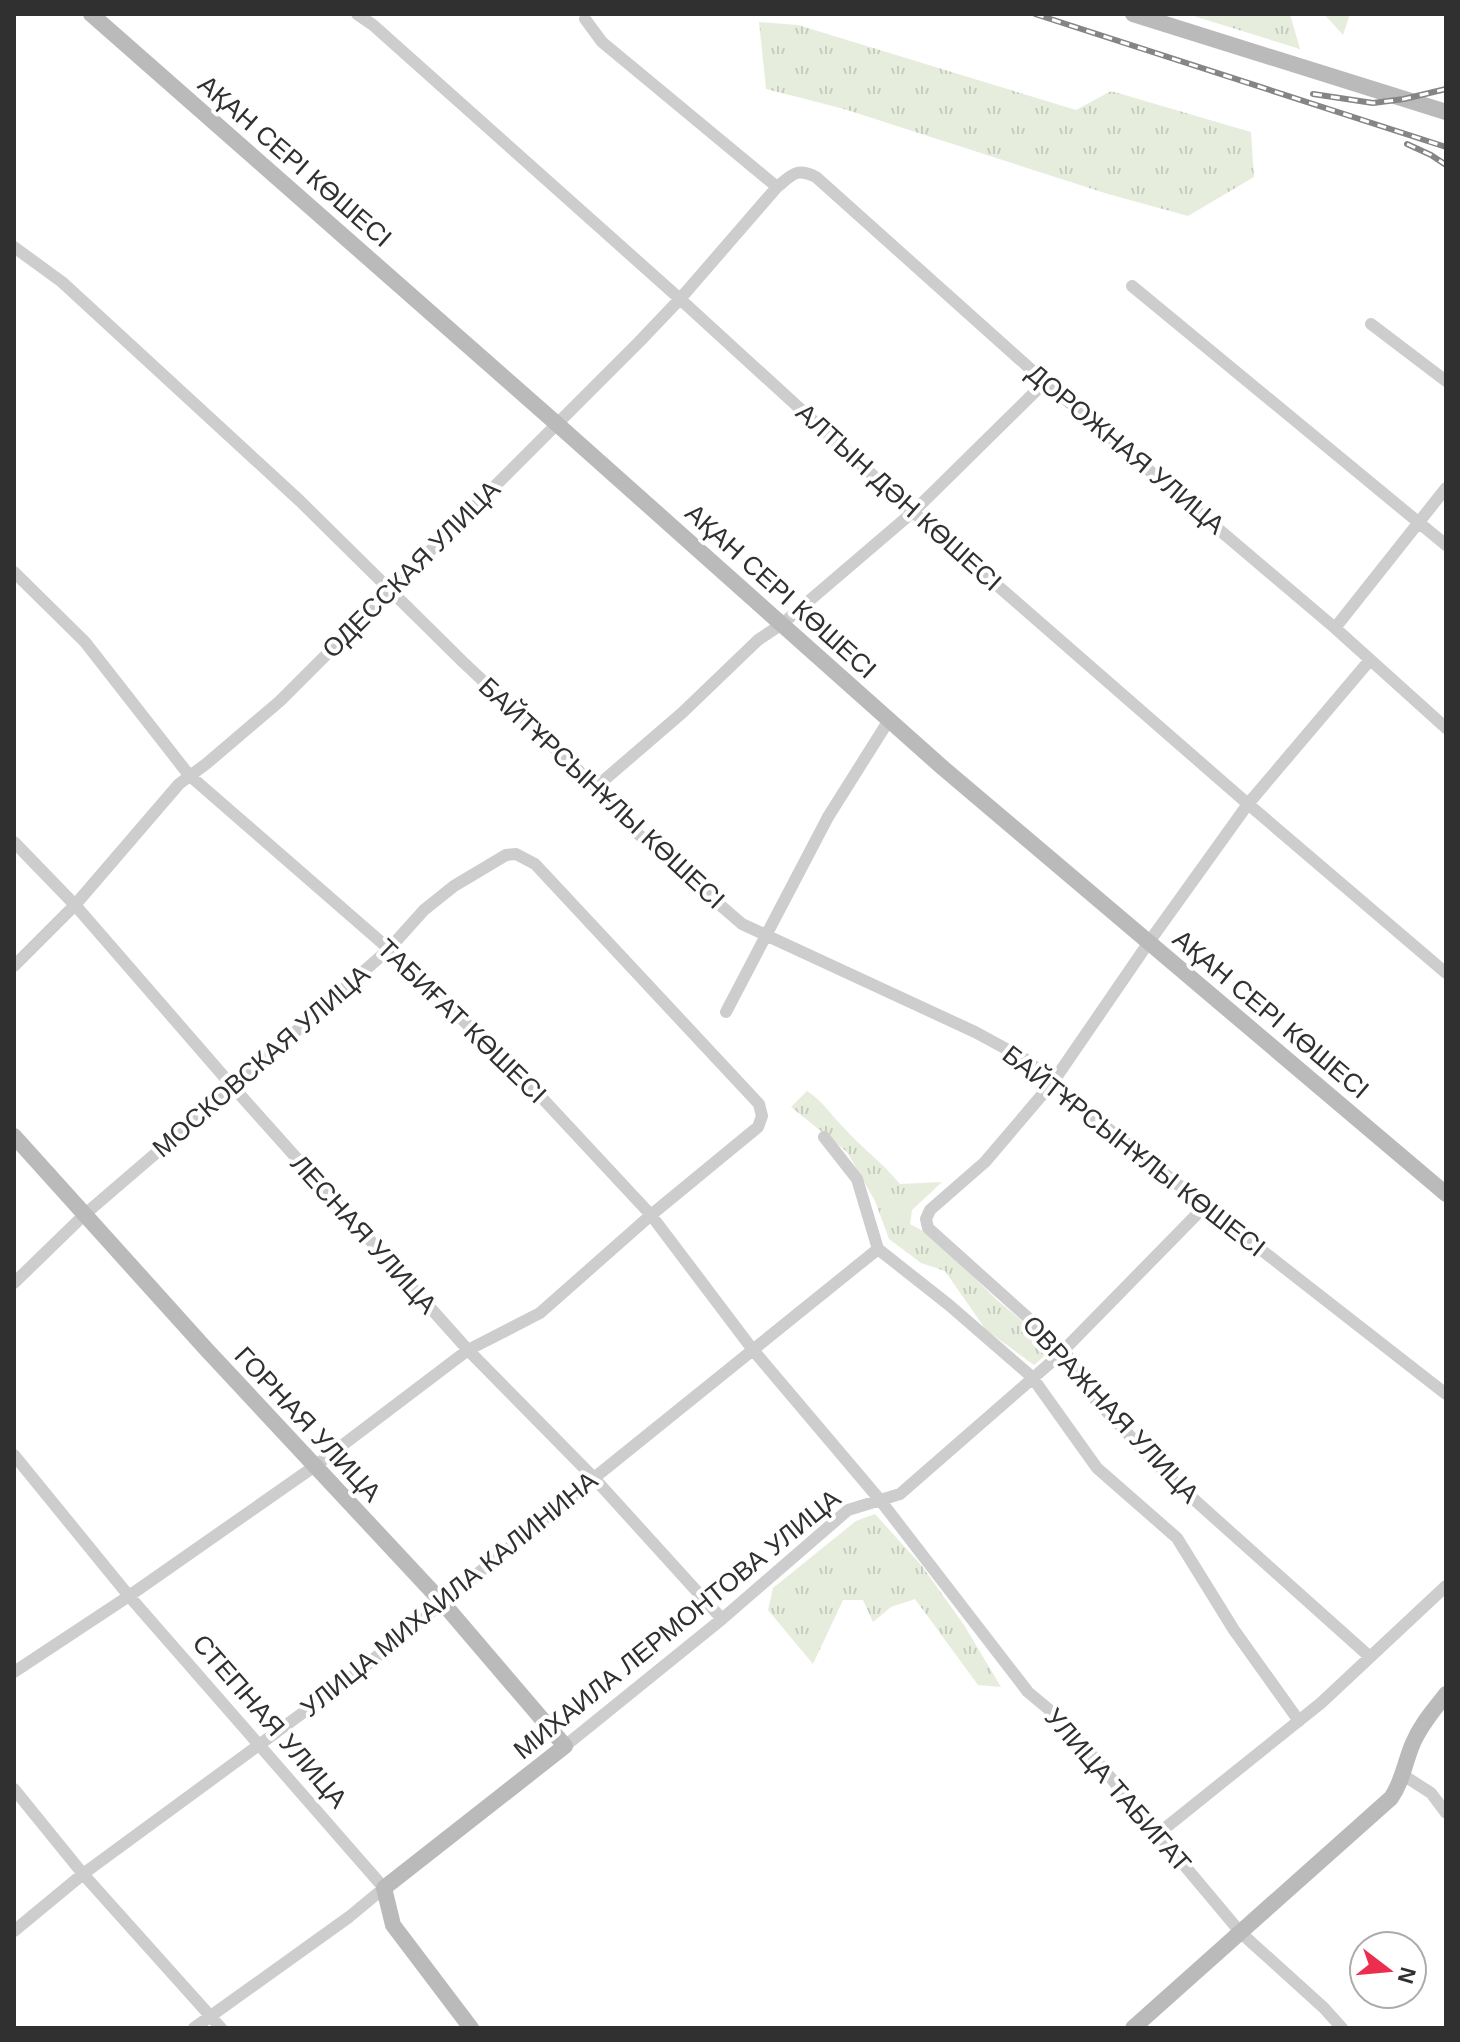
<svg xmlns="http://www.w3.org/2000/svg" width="1460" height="2042" viewBox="0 0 1460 2042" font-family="Arial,sans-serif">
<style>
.grass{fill:url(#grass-tufts)}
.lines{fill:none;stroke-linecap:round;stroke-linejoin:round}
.street{stroke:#cdcdcd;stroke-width:12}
.secondary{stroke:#bababa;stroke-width:16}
.rail-casing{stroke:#858585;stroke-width:6}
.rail{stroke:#fff;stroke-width:3;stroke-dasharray:9;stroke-linecap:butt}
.labels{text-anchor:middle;stroke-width:8;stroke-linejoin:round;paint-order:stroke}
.street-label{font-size:26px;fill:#303030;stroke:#fff}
</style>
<defs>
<pattern id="grass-tufts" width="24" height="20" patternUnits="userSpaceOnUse" patternTransform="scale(2)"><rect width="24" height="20" fill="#e7eddd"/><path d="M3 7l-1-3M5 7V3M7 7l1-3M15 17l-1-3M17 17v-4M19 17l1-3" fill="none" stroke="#c6ccbe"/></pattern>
</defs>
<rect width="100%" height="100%" fill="#fff"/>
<!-- grass -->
<path class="grass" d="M1187,14H1290L1300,49Z
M1324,14H1350L1343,35Z
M759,22L798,25L1076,110L1111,91L1251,132L1254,177L1188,216L1108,194L844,109L766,89Z
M807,1091C823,1101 831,1115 844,1128C862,1148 883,1163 900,1184L942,1182L912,1210L910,1224L932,1236L997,1300L1034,1331L1053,1349L1034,1365L986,1330L945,1271L921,1263L889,1239L875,1201L847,1152L791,1107Z
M875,1514L922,1566L964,1625L1001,1687L978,1685L915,1599L891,1607L873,1622L863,1600H843L813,1664L768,1610L773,1588L856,1521Z"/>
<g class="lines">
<!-- street -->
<path class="street" d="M357,14L373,25L680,299L913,512L1248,804L1446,973
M585,19L602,42L777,187
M14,247L62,282L300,501L463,662L596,787L630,827L742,924L975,1032L1025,1059L1053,1082L1086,1111L1205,1206L1446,1394
M1132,286L1446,545
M1371,324L1446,381
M14,572L85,642L189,775L389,949L529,1084L651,1215L753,1350L880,1500L1028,1692L1064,1722L1241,1933L1324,2008L1342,2028
M1335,628L1446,488
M1370,660L1248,804L1149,942L1053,1082L985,1162L930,1210L926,1219L928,1228L1064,1350L1093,1397L1170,1478L1370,1657
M596,787L682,713L758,640L782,624L913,512L1045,382
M14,842L75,905L233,1087L468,1350L594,1478L722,1619
M14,966L75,905L179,784L206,764L280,701L639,342L680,299L777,187C792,175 796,167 816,177L1045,382L1335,628L1446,728
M726,1012L828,817L889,720
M824,1137L857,1179L878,1249L949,1305L1032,1377L1097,1468L1177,1538L1234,1630L1299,1721
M14,1283L84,1215L233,1087L389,949L424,910L454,886L506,855L516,854L535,864L759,1104L762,1116L758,1127L651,1215L540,1313L468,1350L315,1466L129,1596L14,1672
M14,1455L129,1596L384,1888L349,1917L194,2028
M565,1746L722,1619L848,1510L900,1494L1056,1358L1205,1206
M1403,1775L1431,1793L1446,1813
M14,1789L83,1874L221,2028
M1159,1833L1321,1703L1446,1586
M14,1931L83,1874L353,1676L594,1478L878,1249"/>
<!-- secondary -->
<path class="secondary" d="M91,14L557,424L943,768L1446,1194
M1133,14L1446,112
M14,1136L206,1349L442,1602L565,1746L384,1888L393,1925L471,2028
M1133,2028L1391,1798C1403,1781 1405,1761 1413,1743C1421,1724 1434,1710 1446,1694"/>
<defs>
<path id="rail" d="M1035,14L1446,147
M1313,94L1373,103L1404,99L1446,89
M1407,144L1431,155L1446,165"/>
</defs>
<!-- rail casing -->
<use href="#rail" class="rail-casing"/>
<!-- rail -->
<use href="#rail" class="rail"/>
</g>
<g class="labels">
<!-- street labels -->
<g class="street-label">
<text transform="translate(295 161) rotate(41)" y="9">АҚАН СЕРІ КӨШЕСІ</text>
<text transform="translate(1126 449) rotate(40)" y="9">ДОРОЖНАЯ УЛИЦА</text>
<text transform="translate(899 497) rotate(42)" y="9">АЛТЫН ДӘН КӨШЕСІ</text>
<text transform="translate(411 569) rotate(-45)" y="9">ОДЕССКАЯ УЛИЦА</text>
<text transform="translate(781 591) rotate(42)" y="9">АҚАН СЕРІ КӨШЕСІ</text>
<text transform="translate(602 793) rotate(43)" y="9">БАЙТҰРСЫНҰЛЫ КӨШЕСІ</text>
<text transform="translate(1271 1014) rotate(40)" y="9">АҚАН СЕРІ КӨШЕСІ</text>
<text transform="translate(462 1021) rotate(44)" y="9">ТАБИҒАТ КӨШЕСІ</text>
<text transform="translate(261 1061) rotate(-41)" y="9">МОСКОВСКАЯ УЛИЦА</text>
<text transform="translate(1134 1151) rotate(38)" y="9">БАЙТҰРСЫНҰЛЫ КӨШЕСІ</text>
<text transform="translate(364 1234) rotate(48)" y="9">ЛЕСНАЯ УЛИЦА</text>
<text transform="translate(1111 1409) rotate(47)" y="9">ОВРАЖНАЯ УЛИЦА</text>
<text transform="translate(308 1424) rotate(47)" y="9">ГОРНАЯ УЛИЦА</text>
<text transform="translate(449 1594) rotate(-39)" y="9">УЛИЦА МИХАИЛА КАЛИНИНА</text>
<text transform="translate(677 1624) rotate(-39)" y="9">МИХАИЛА ЛЕРМОНТОВА УЛИЦА</text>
<text transform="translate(270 1721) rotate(49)" y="9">СТЕПНАЯ УЛИЦА</text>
<text transform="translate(1118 1790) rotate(49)" y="9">УЛИЦА ТАБИГАТ</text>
</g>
</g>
<!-- border -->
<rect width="1460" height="2042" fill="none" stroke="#303030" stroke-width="32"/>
<!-- north arrow -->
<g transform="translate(1388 1970) rotate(106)"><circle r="38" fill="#ffffff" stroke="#acacac" stroke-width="2"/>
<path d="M0-6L14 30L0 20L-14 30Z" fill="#ec2d4e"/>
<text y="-12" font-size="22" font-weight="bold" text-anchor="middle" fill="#303030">N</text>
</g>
</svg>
